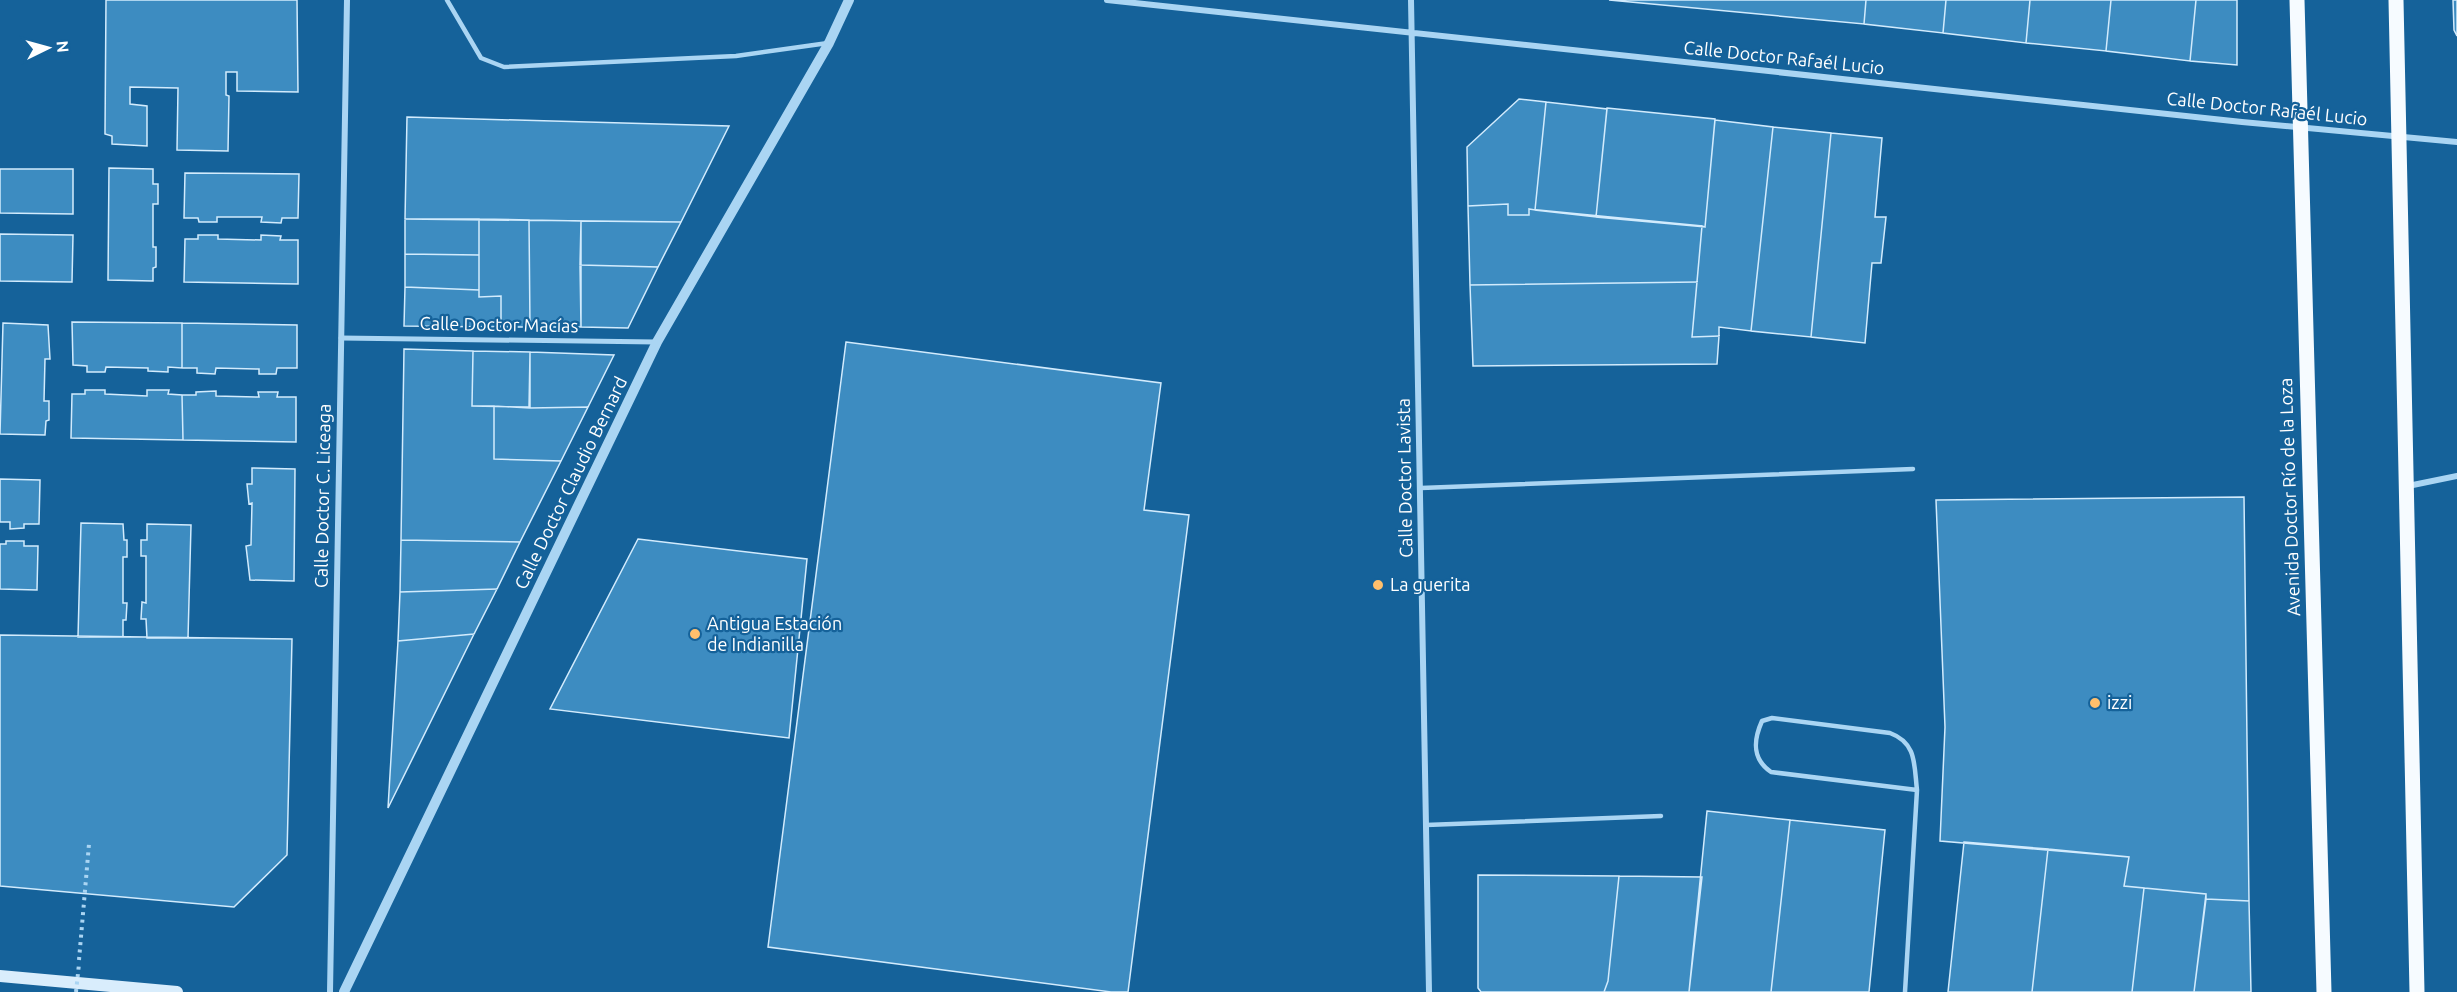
<svg xmlns="http://www.w3.org/2000/svg" width="2457" height="992" viewBox="0 0 2457 992" font-family="Ubuntu,sans-serif">
<style>
.building{fill:#3d8cc1;stroke:#d2ebfd;stroke-width:1.5}
.lines{fill:none;stroke-linecap:round;stroke-linejoin:round}
.path{stroke:#aad5f3;stroke-width:4;stroke-dasharray:3 4.5;stroke-linecap:butt}
.service{stroke:#aad5f3;stroke-width:4.5}
.pedestrian{stroke:#aad5f3;stroke-width:5}
.minor{stroke:#aad5f3;stroke-width:6}
.tertiary{stroke:#aad5f3;stroke-width:10}
.secondary{stroke:#d9edfc;stroke-width:12}
.primary{stroke:#f6fbff;stroke-width:15}
.path-bridge{stroke:#aad5f3;stroke-width:4;stroke-dasharray:3 4.5;stroke-linecap:butt}
.poi-dot{fill:#ffbf6c;stroke:#15629a;stroke-width:2}
.labels{text-anchor:middle;stroke-width:4.5;stroke-linejoin:round;paint-order:stroke}
.street-label{font-size:18px;fill:#fff;stroke:#15629a}
.poi-label{font-size:18px;fill:#fff;stroke:#15629a;text-anchor:start}
</style>
<rect width="100%" height="100%" fill="#15629a"/>
<!-- building -->
<path class="building" d="M106,0H297L298,92L237,91V72H226V95L229,96L228,151L177,150L178,88L130,87V104L147,106V146L112,144V136L105,134Z
M1609,0H1866L1864,24Z
M1866,0H1946L1943,33L1864,24Z
M1946,0H2030L2026,43L1943,33Z
M2030,0H2111L2106,51L2026,43Z
M2111,0H2196L2190,61L2106,51Z
M2196,0H2237V65L2190,61Z
M2453,0H2457V36L2454,30Z
M1519,99L1546,102L1535,210L1529,209V215H1508V204L1468,206L1467,147Z
M1546,102L1607,109L1596,217L1535,210Z
M1607,108L1715,119L1705,227L1596,217Z
M407,117L729,126L681,222L405,219Z
M1715,120L1773,127L1751,331L1719,327V336L1692,337L1702,226L1705,227Z
M1773,127L1831,133L1811,337L1751,331Z
M1831,133L1882,138L1875,217H1886L1881,263H1872L1865,343L1811,337Z
M109,168L153,169V184H158V204H153V247H156V267L153,268V281L108,280Z
M0,169H73V214L0,213Z
M185,173L299,174L298,218H282L281,223L261,222L262,217H217V222H199L198,218H184Z
M1508,204V215H1529V209L1702,226L1697,282L1470,285L1468,206Z
M405,219H479V255L405,254Z
M479,219L529,220L530,327H501V296L479,297Z
M529,220L581,221V327H530Z
M581,221L681,222L658,267L580,265Z
M0,234L73,235L72,282L0,281Z
M198,235H218V239L261,240V235L281,236L280,240H298V284L184,282L185,239H198Z
M405,254L479,255V290L405,287Z
M580,265L658,267L628,328L581,327Z
M1697,282L1692,337L1719,336L1717,364L1473,366L1470,285Z
M405,287L479,290V297L501,296V327L404,326Z
M72,322L182,323V368L168,367V372L148,371V368L106,367L105,372H87V366L73,365Z
M3,323L48,325L50,359H45L44,401H49V420L46,421L45,435L0,434Z
M182,323L297,325V368H277L276,374H259V369L216,368L215,374L197,373V368H182Z
M846,342L1161,383L1144,510L1189,515L1128,992H1111L768,947Z
M404,349L473,351L472,406H494V459L561,461L520,542L401,540Z
M473,351L530,352L529,407L472,406Z
M530,352L614,355L588,407L530,408Z
M85,390H105V394L147,396V390H169L168,394L182,395L183,440L71,438L72,394H85Z
M216,391V396L259,397L258,392H278L277,397H296V442L183,440L182,395H196V392Z
M494,406L530,408L588,407L561,461L494,459Z
M252,468L295,469L294,581L250,580L246,546L251,545L252,503L249,504L247,484H252Z
M0,479L40,480L39,524H24V528L10,529V522H0Z
M2244,497L2249,901L2206,899V894L2124,886L2129,857L1940,841L1945,727L1936,500Z
M81,523L123,524L124,540H127V557H123V603H127L126,620H123V637H78Z
M147,524L191,525L188,638H147L146,619H141L142,602L146,603V556H141V540H147Z
M638,539L807,559L789,738L550,709Z
M401,540L520,542L497,589L400,592Z
M6,541H24V546H38L37,590L0,589V544H6Z
M497,589L474,634L398,641L400,592Z
M474,634L388,808L398,641Z
M0,635L292,639L287,855L234,907L0,886Z
M1707,811L1790,820L1771,992H1689Z
M1790,820L1885,830L1869,992H1771Z
M1964,842L2048,849L2032,992H1948Z
M2048,849L2129,857L2124,886L2144,888L2132,992H2032Z
M1478,875L1619,876L1608,981L1604,992H1481L1478,988Z
M1619,876L1702,877L1689,992H1604L1608,981Z
M2144,888L2206,894L2194,992H2132Z
M2206,899L2249,901L2251,992H2194Z"/>
<g class="lines">
<!-- path -->
<path class="path" d="M79,960L89,844"/>
<!-- service -->
<path class="service" d="M447,0L481,58L504,67L736,56L828,43
M1421,488L1913,469
M1426,825L1661,816
M1905,992L1917,790C1914,765 1917,743 1890,733L1772,718L1762,721C1753,741 1752,759 1771,772L1917,790"/>
<!-- pedestrian -->
<path class="pedestrian" d="M341,338L656,342"/>
<!-- minor -->
<path class="minor" d="M1107,0L2242,122L2457,142
M1411,0L1429,992
M2408,486L2457,476
M330,992L347,0"/>
<!-- tertiary -->
<path class="tertiary" d="M344,992L657,342L829,43L849,0"/>
<!-- secondary -->
<path class="secondary" d="M0,976L177,992"/>
<!-- primary -->
<path class="primary" d="M2297,0L2324,992
M2396,0L2417,992"/>
<!-- path-bridge -->
<path class="path-bridge" d="M76,992L79,964"/>
</g>
<!-- markers -->
<g class="poi-dot">
<circle cx="1378" cy="585" r="6"/>
<circle cx="695" cy="634" r="6"/>
<circle cx="2095" cy="703" r="6"/>
</g>
<g class="labels">
<!-- street labels -->
<g class="street-label">
<text transform="translate(1784 58) rotate(6)" y="6">Calle Doctor Rafaél Lucio</text>
<text transform="translate(2267 109) rotate(6)" y="6">Calle Doctor Rafaél Lucio</text>
<text transform="translate(499 325) rotate(1)" y="6">Calle Doctor Macías</text>
<text transform="translate(1405 478) rotate(-91)" y="6">Calle Doctor Lavista</text>
<text transform="translate(571 483) rotate(-64)" y="6">Calle Doctor Claudio Bernard</text>
<text transform="translate(323 496) rotate(-89)" y="6">Calle Doctor C. Liceaga</text>
<text transform="translate(2290 497) rotate(-92)" y="6">Avenida Doctor Río de la Loza</text>
</g>
<!-- poi labels -->
<g class="poi-label">
<text x="1390" y="591">La guerita</text>
<text x="707" y="630">Antigua Estación<tspan x="707" dy="21">de Indianilla</tspan></text>
<text x="2107" y="709">izzi</text>
</g>
</g>
<!-- north arrow -->
<g transform="translate(48 48) rotate(85)" stroke="#15629a" stroke-width="4.5" paint-order="stroke">
<path d="M0-4.5L10 22L0 15L-10 22Z" fill="#ffffff"/>
<text y="-9" font-size="16" font-weight="bold" text-anchor="middle" fill="#ffffff">N</text>
</g>
</svg>
